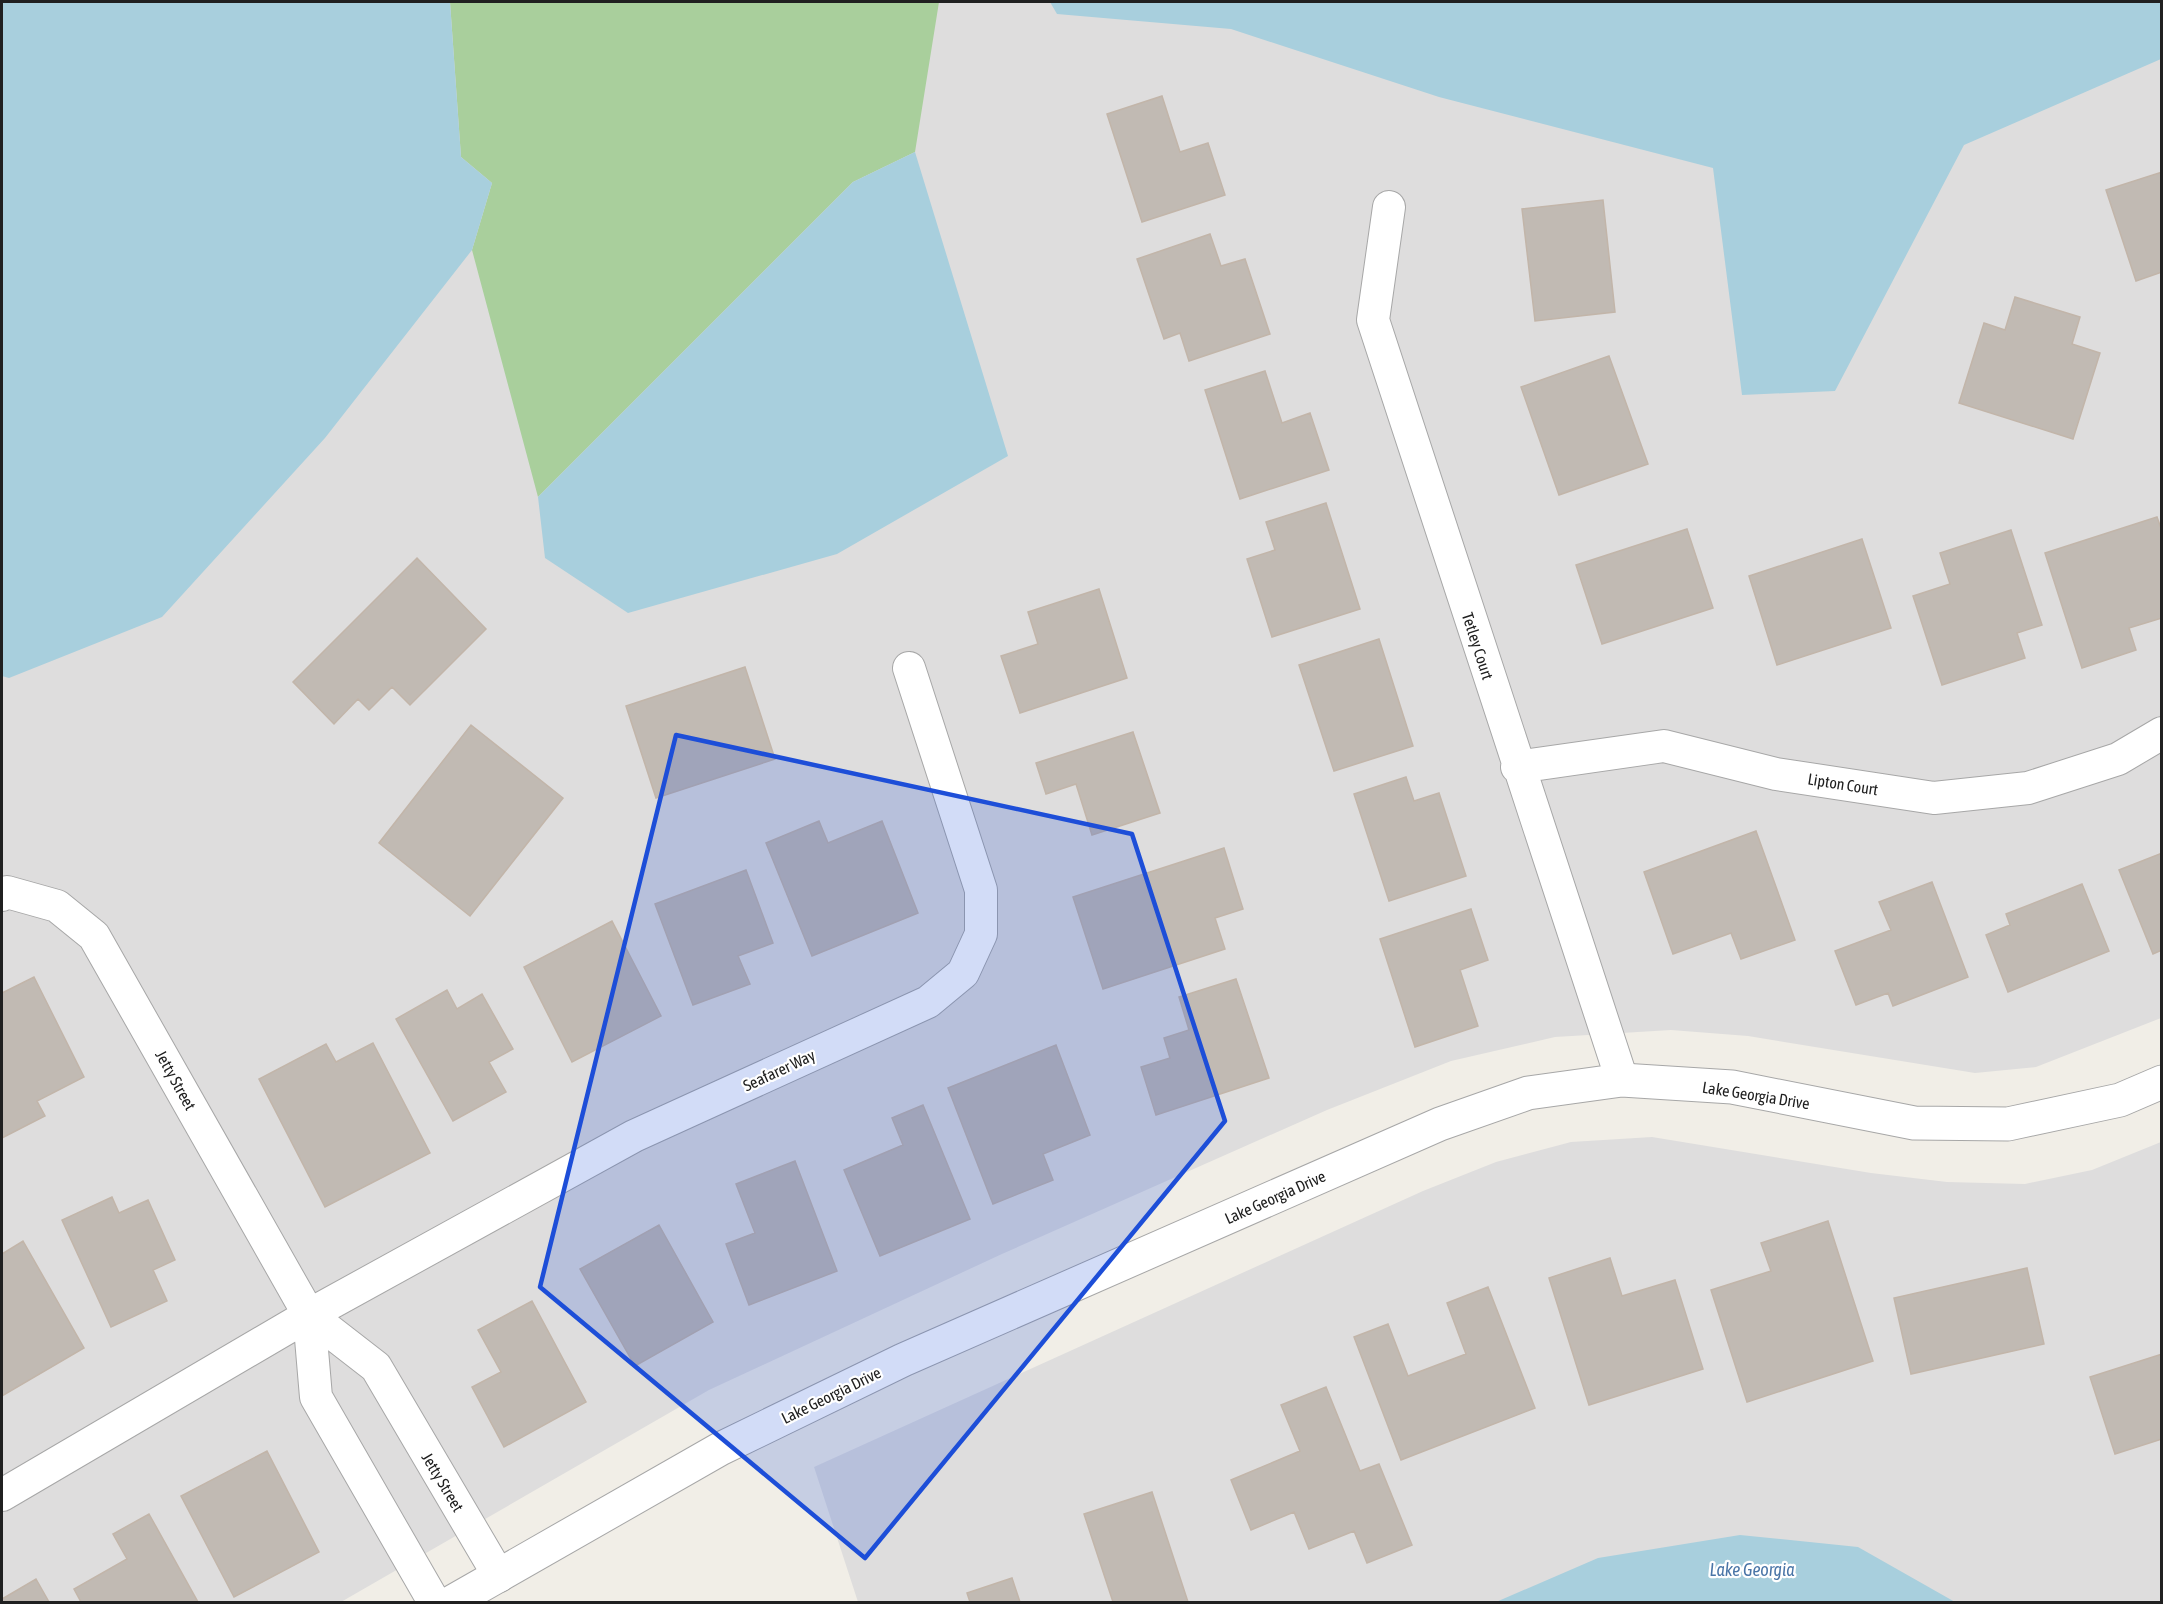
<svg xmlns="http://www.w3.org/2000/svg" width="2163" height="1604" viewBox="0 0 2163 1604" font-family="'Asap Condensed',sans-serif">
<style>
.residential{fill:#dedddd}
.forest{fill:#a9cf9c}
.water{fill:#a8cfdd}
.building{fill:#c1bab3;stroke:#c2b5a9;stroke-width:1.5}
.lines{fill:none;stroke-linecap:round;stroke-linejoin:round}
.minor-casing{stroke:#a7a7a7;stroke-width:34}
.tertiary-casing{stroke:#a7a7a7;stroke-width:35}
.minor{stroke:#fff;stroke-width:32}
.tertiary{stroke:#fff;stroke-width:33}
.marked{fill:#1d4ed8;fill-opacity:0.2;stroke:#1d4ed8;stroke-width:4.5;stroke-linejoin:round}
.labels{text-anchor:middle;stroke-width:4.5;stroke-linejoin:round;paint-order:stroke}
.street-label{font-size:16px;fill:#202020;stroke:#fff}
.water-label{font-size:18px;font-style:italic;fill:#4a75a7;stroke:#fff}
</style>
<rect width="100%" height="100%" fill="#f1eee7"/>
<!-- residential -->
<path class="residential" d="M2,2H2161V1018L2036,1067L1975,1073L1748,1036L1671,1030L1555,1037L1451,1061L1327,1110L1002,1254L709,1390L341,1602H2Z
M1652,1137L1871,1173L1947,1182L2025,1184L2092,1170L2161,1142V1602H858L814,1467L1423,1191L1496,1162L1571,1142Z"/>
<!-- forest -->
<path class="forest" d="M450,2H939L915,152L853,182L538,497L472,250L492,183L461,157Z"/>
<!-- water -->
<path class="water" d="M2,2H450L461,157L492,183L472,250L325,438L162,617L9,678L2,676Z
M1050,2H2161V59L1964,145L1835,391L1742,395L1713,168L1439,97L1231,29L1057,14Z
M915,152L1008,456L837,554L628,613L545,558L538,497L853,182Z
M1740,1535L1858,1547L1955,1602H1496L1598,1558Z"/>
<!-- building -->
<path class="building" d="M1162,96L1180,152L1208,143L1225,195L1142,222L1107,114Z
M2162,172V272L2136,281L2106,190Z
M1603,200L1615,312L1535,321L1522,209Z
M1210,234L1221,266L1245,259L1270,334L1189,361L1180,333L1164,339L1137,259Z
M2015,297L2080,317L2072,344L2100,353L2073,439L1959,403L1984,323L2005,330Z
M1609,356L1648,464L1559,495L1521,387Z
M1265,371L1282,423L1310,413L1329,470L1240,499L1205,390Z
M1326,503L1360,609L1272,637L1247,559L1275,550L1266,522Z
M2157,517L2162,531V618L2129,628L2136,650L2082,668L2045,553Z
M1687,529L1713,608L1602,644L1576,565Z
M2011,530L2042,625L2017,633L2025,658L1942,685L1913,596L1950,584L1940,553Z
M1862,539L1891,628L1777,665L1749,576Z
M417,558L486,629L410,705L392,687L369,710L358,699L334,724L293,682Z
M1099,589L1127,678L1020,713L1001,656L1038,644L1028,612Z
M1379,639L1413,746L1334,771L1299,665Z
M745,667L775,759L656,798L626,706Z
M471,725L563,798L470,916L379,843Z
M1133,732L1160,813L1092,835L1076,784L1046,794L1036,763Z
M1406,777L1414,801L1439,793L1466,876L1389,901L1354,794Z
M819,821L828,843L882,821L918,913L812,956L766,843Z
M1756,831L1795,940L1741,959L1731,933L1673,954L1644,872Z
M1224,848L1243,909L1215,918L1225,949L1103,989L1073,897Z
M2162,853V950L2153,954L2119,870Z
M746,870L773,943L738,956L750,984L693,1005L655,904Z
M1932,882L1968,977L1893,1006L1888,993L1856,1005L1835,951L1891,930L1879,902Z
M2082,884L2109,951L2008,992L1986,935L2010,925L2006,914Z
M1471,909L1488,960L1460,970L1478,1026L1415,1047L1380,939Z
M612,921L661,1016L572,1062L524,967Z
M34,977L84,1077L37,1101L45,1116L2,1138V993Z
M1236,979L1269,1078L1156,1115L1141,1067L1170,1058L1164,1038L1189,1030L1179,997Z
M447,990L457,1009L482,994L513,1049L489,1062L506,1092L453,1121L396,1019Z
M373,1043L430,1153L325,1207L259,1079L326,1044L336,1062Z
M1056,1045L1090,1135L1043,1154L1053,1180L993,1204L948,1088Z
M923,1105L970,1219L880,1256L844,1170L903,1145L892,1118Z
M795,1161L837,1271L749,1305L726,1244L755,1233L736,1184Z
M112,1197L119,1213L148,1200L175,1260L153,1270L167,1301L111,1327L62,1220Z
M1828,1221L1873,1361L1747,1402L1711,1290L1771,1271L1761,1243Z
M659,1225L713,1322L635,1366L580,1269Z
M23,1241L84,1348L2,1396V1254Z
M1610,1258L1622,1296L1675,1280L1703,1369L1589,1405L1549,1278Z
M2027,1268L2044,1344L1911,1374L1894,1298Z
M1488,1287L1535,1408L1401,1460L1354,1337L1388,1324L1408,1376L1466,1354L1447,1303Z
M532,1301L586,1402L504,1447L472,1387L501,1372L478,1330Z
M2162,1354V1439L2115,1454L2090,1377Z
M1326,1387L1360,1471L1379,1464L1412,1545L1367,1563L1354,1531L1309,1549L1294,1512L1251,1530L1231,1480L1300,1451L1281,1405Z
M267,1451L319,1552L234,1597L181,1496Z
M1152,1492L1188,1602H1113L1084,1514Z
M149,1514L198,1602H81L74,1589L127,1559L113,1534Z
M1012,1578L1020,1602H970L967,1593Z
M36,1579L49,1602H2V1599Z"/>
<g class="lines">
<defs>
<path id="minor" d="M1389,207L1373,320L1622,1080
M1517,767L1664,746L1776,774L1934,798L2028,788L2118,759L2162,733
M2,895L7,892L57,906L94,936L309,1315L376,1367L499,1576
M309,1315L316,1397L434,1602
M2,1495L309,1315L634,1136L928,1002L963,973L981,934V890L909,668"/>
<path id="tertiary" d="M452,1602L720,1449L903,1360L1440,1124L1528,1093L1622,1080L1732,1087L1914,1123L2008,1124L2120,1100L2162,1082"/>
</defs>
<!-- minor casing -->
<use href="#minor" class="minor-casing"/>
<!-- tertiary casing -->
<use href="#tertiary" class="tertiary-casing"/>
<!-- minor -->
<use href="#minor" class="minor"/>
<!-- tertiary -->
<use href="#tertiary" class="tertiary"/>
</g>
<!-- marked area -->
<path class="marked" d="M676,735L1132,834L1225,1121L865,1558L540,1287Z"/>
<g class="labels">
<!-- street labels -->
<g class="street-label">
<text transform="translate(1478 646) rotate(72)" y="6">Tetley Court</text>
<text transform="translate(1843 784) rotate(9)" y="6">Lipton Court</text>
<text transform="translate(779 1070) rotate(-25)" y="6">Seafarer Way</text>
<text transform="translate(176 1080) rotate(61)" y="6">Jetty Street</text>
<text transform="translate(1756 1095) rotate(9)" y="6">Lake Georgia Drive</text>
<text transform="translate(1275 1197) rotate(-24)" y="6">Lake Georgia Drive</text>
<text transform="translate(831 1395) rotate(-26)" y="6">Lake Georgia Drive</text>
<text transform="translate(443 1482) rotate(59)" y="6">Jetty Street</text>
</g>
<!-- water labels -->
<g class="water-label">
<text x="1752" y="1576">Lake Georgia</text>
</g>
</g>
<!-- border -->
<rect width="2163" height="1604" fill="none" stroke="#202020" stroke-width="6"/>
</svg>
